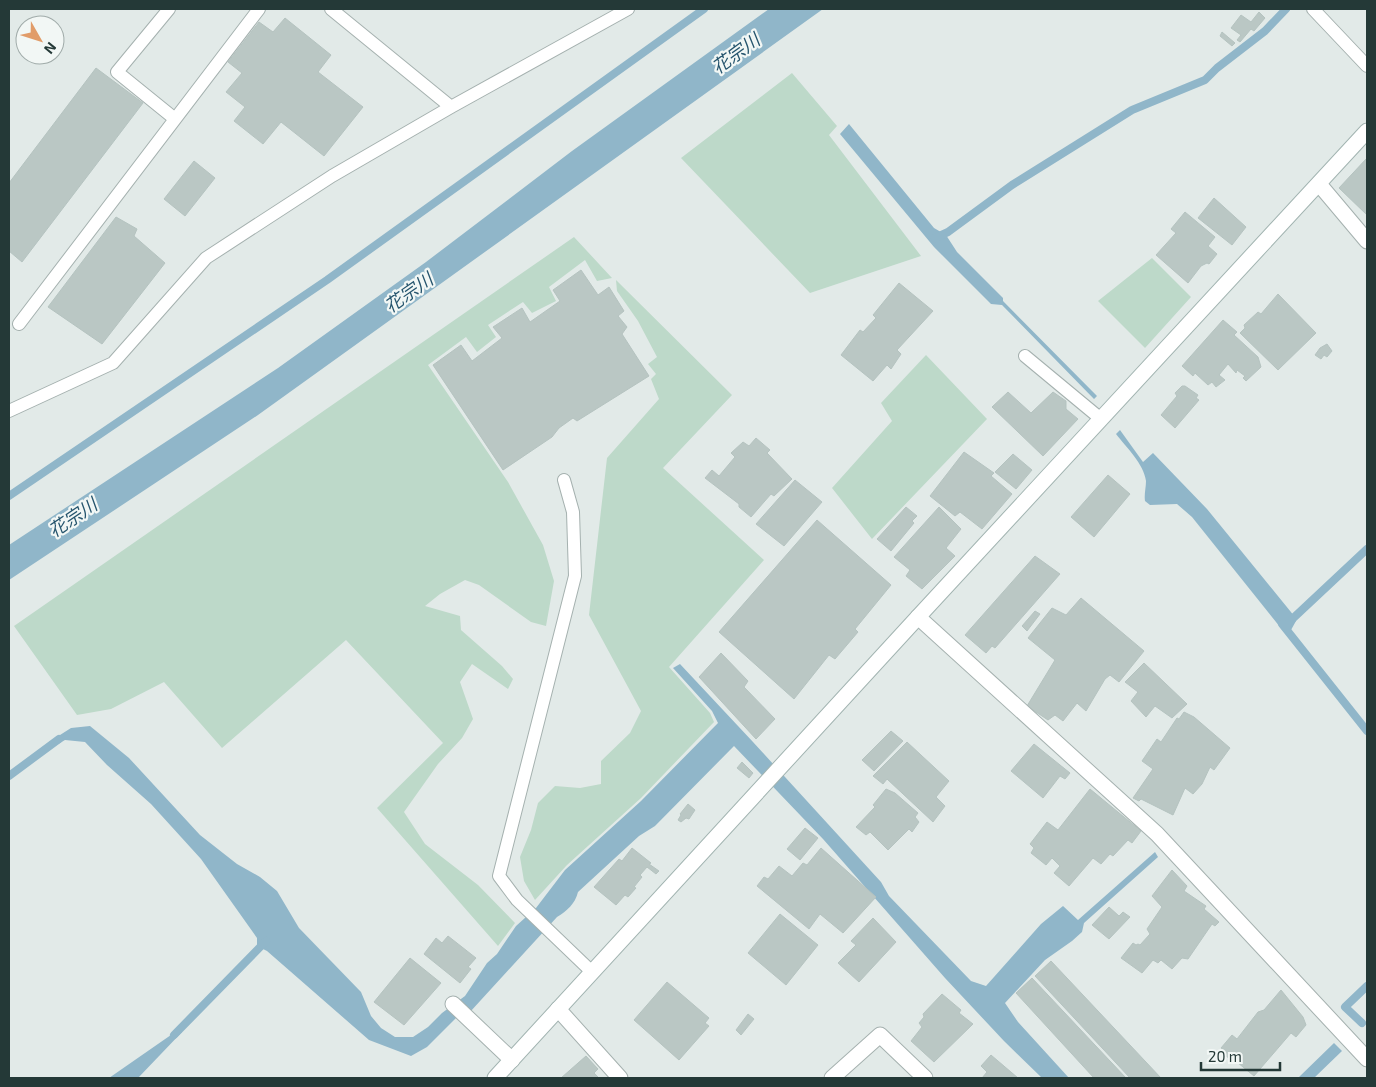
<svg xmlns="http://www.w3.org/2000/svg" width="1376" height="1087" viewBox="0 0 1376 1087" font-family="'Exo 2','Noto Sans JP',sans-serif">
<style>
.green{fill:#bdd9c9}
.water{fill:#90b6c9}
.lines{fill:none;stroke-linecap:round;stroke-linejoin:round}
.stream{stroke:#90b6c9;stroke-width:8}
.building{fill:#bac7c4;stroke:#b5c3c0}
.lane-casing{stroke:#a5b1af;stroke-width:14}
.street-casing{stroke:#a5b1af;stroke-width:17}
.secondary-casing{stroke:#a2b4b1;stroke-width:17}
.lane{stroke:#fff;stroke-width:12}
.street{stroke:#fff;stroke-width:15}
.secondary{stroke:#fff;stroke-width:15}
.labels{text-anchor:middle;stroke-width:4.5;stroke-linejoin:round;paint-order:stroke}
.water-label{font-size:18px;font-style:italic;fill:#25546d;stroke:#f2f7f5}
</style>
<rect width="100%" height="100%" fill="#e2eae8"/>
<!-- green -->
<path class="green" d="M792,73L837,126L829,135L921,256L810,293L681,158Z
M574,237L612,278L597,281L585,260L549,287L556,301L532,313L523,302L488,325L496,337L477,352L466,337L428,365L508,482L543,545L554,581L546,626L531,622L479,585L465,580L440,594L425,606L460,616L461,630L502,666L513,679L508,689L472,664L460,682L473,719L462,738L438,764L404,812L425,844L478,885L515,923L498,946L377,808L443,743L346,640L222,748L164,682L111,709L77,715L14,626Z
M1152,258L1191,297L1145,348L1098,301Z
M616,280L732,395L663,468L764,560L669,667L710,713L714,722L641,798L567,865L535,900L524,881L520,857L531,830L538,803L555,786L580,788L601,784V761L630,733L641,711L589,615L607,458L659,399L651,379L656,374L648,364L657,357L638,321L617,291Z
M926,355L987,419L872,539L832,488L892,421L881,403Z"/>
<!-- water -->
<path class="water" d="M769,9H823L258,415L9,580V545L278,368L426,262L572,151Z
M849,124L934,228L946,235L957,252L1003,298V301L1097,396L1094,399L1002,305L991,304L934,247L840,134Z
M1120,430L1143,462L1153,453L1207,509L1295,617L1296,621L1291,630L1284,632L1192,517L1177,504L1150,505L1145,501C1144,494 1146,488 1146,481C1144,464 1126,447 1116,434Z
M680,664L753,742L881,882L889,896L971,981L986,986L1041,924L1063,906L1078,920L1155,852L1158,857L1084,923L1082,932L1072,941L1045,960L1005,1003L1018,1022L1069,1078H1042L1004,1041L945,978L823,839L734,746L655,826L639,836L578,892C575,904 567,911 557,917L470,1012L456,1018L427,1047L411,1056L369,1040L267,951L257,946V938L201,859L151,804L107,765L85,742L65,740L53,747L49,742L71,728L90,726L129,758L200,835L237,864L260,877L277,891L299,928L361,992L371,1016L381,1028L395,1037H413L428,1027L442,1013L465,996L487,963L497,954L516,926L536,908L565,870L641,801L718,723L712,711L673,668Z
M181,1028L182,1032L138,1078H109Z
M1334,1043L1342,1051L1314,1078H1298Z"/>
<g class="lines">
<!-- stream -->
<path class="stream" d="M935,238L948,232L1012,185L1132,110L1205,80L1217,68L1265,31L1286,9
M9,496L327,280L704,9
M1288,623L1367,549
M1282,624L1367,731
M9,776L59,739
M1362,1023L1345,1007L1367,986
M174,1035L266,941"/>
</g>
<!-- building -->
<path class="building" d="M1259,12L1265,18L1254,31L1251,29L1240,42L1237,40L1241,35L1231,28L1241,15L1251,22Z
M285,18L331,55L318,72L363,107L324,156L281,122L263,144L234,121L245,107L226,92L242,73L228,62L259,22L273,32Z
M1222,32L1235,43L1232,46L1220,36Z
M96,68L143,103L22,262L9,251V183Z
M1367,158V215L1339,188Z
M194,161L215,178L185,216L164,199Z
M1214,198L1246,227L1232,245L1198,218Z
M1185,212L1215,237L1208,246L1217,254L1209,264L1207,263L1201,266L1188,283L1156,255L1176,233L1171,229Z
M116,217L137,229L134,236L165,263L102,344L48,307Z
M581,270L598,295L609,287L624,311L618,316L627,327L622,334L649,376L577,421L573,418L559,428L552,437L503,470L433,365L461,345L472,361L502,338L493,327L522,308L530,322L560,301L553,290Z
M899,283L933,311L897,350L901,354L891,369L887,365L873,381L841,355L860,330L863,332L876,318L873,315Z
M1278,294L1316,333L1278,370L1240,333L1245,328L1244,325L1258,312L1261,314Z
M1223,320L1237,332L1234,335L1258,357L1261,367L1246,381L1243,378L1245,376L1237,370L1236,373L1228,364L1219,375L1225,380L1216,387L1212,382L1208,385L1195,373L1193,376L1182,366Z
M1327,344L1332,351L1327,357L1324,355L1321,359L1315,355L1320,348Z
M1182,386H1185L1198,395L1196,398L1199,400L1175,428L1161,415L1177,396L1175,393Z
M1008,392L1031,413L1053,392L1066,401V409L1078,419L1043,456L992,407Z
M756,438L770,450L767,453L792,479L774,496L771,494L751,517L739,507V504L705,478L712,470L719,476L735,457L731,453L743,442L749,446Z
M964,452L994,473L991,476L1012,494L982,529L960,512L955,516L930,496Z
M1013,454L1032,470L1016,489L995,472Z
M1108,475L1130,494L1094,537L1071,517Z
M795,480L822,502L784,546L756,524Z
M906,507L917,516L912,521L914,523L891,551L877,539Z
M939,507L961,529L946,548L955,556L922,589L906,576L910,570L894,557Z
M817,520L891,585L855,629L858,632L835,659L829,655L794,699L719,632Z
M1035,556L1060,574L995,648L992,646L986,653L965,635Z
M1081,598L1144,651L1119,682L1110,675L1105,679L1086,711L1077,703L1063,721L1055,715L1048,720L1027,706L1055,660L1028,638L1052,608L1066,615Z
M1035,611L1040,614L1027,631L1022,626Z
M721,653L748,681L744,687L775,719L756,739L699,677Z
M1144,663L1187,704L1172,718L1155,706L1146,717L1131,701L1138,692L1125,682Z
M1184,712L1194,717L1230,748L1214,770L1210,767L1202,784L1193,794L1185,788L1173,815L1141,799L1139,801L1133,798L1153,769L1142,761L1157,739L1161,742L1177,718L1179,719Z
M891,731L903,741L874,771L862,760Z
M907,742L949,781L936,797L945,806L933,822L887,779L883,784L873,776Z
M1034,744L1070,773L1065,779L1060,776L1043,798L1011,771Z
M742,762L753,773L749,778L737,768Z
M886,789L895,793L918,813L915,817L919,822L912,832L909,829L888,850L870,832L866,835L856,827L875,807L873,805Z
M1090,789L1141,831L1132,843L1128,840L1113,856L1110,854L1101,864L1093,858L1069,886L1054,873L1060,866L1052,858L1046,865L1031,853L1034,848L1030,844L1047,822L1058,830Z
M688,804L695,810L689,819L686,818L681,822L678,820L681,815L680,814Z
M805,828L818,838L800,860L787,849Z
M632,848L651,863L649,864L659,871L656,874L647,867L640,875L642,877L634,887L636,888L628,897L625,895L616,905L594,887L619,859L622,861Z
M821,848L876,897L843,933L820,914L809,929L757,886L764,877L768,879L779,866L792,876L803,863L807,865Z
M1172,870L1187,886L1184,891L1206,906L1204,909L1219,922L1215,926L1212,924L1188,959L1182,958L1172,969L1161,960L1158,963L1153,960L1142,973L1121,958L1133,943L1136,945L1138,944L1140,945L1150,934L1147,929L1162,907L1152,896Z
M1109,907L1119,916L1123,912L1130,917L1109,939L1092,925Z
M780,914L818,945L786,985L748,953Z
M873,918L896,942L859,982L838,963L856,945L851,941Z
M448,936L476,958L468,967L471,969L460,983L424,954L436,938L442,943Z
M410,958L441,983L404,1025L374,1002Z
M1051,961L1161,1078H1130L1035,976Z
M1032,978L1126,1078H1094L1016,993Z
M667,982L709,1018L705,1023L709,1026L679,1060L634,1020Z
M1281,990L1303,1017L1306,1025L1296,1037L1291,1033L1254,1076L1232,1058L1230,1059L1222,1053L1225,1050L1221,1048L1232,1035L1237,1039L1258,1012L1264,1010Z
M942,994L961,1010L959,1013L973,1024L934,1062L911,1041L922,1027L919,1023L924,1017L923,1014Z
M748,1014L754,1019L741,1035L736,1030Z
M991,1055L1018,1078H982L987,1072L981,1066Z
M586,1056L598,1069L594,1073L599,1078H561Z"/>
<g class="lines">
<defs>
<path id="lane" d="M169,9L117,72L175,119
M331,9L451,107
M1313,9L1367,66
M19,324L259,9
M1025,356L1101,419
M9,411L113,363L206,258L332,176L451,107L628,9
M564,480L573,512L575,576L499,876L517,900L592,972"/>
<path id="street" d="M1319,184L1367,241
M918,617L1157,834L1367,1059
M453,1004L512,1060
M558,1009L620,1078
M832,1078L880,1035L925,1078"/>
<path id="secondary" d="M495,1078L918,617L1367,131"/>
</defs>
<!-- lane casing -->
<use href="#lane" class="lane-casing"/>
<!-- street casing -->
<use href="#street" class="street-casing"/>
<!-- secondary casing -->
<use href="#secondary" class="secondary-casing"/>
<!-- lane -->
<use href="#lane" class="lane"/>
<!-- street -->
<use href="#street" class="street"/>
<!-- secondary -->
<use href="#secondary" class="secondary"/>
</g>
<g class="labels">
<!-- water labels -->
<g class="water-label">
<text transform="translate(736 54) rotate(-36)" y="6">花宗川</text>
<text transform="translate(409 293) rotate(-35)" y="6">花宗川</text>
<text transform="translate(73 518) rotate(-34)" y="6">花宗川</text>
</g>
</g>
<!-- border -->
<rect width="1376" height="1087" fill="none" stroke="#243937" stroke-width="20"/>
<!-- north arrow -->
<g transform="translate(40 40) rotate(129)"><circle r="24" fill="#f2f7f5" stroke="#a0aba9"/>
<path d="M0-4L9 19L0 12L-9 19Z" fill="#e19c69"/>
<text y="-8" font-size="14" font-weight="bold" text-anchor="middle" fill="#243937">N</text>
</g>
<!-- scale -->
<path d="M1201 1062v8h79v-8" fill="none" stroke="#243937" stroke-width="2.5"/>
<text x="1208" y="1062" font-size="15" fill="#243937" stroke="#f2f7f5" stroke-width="4" paint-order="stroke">20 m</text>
</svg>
